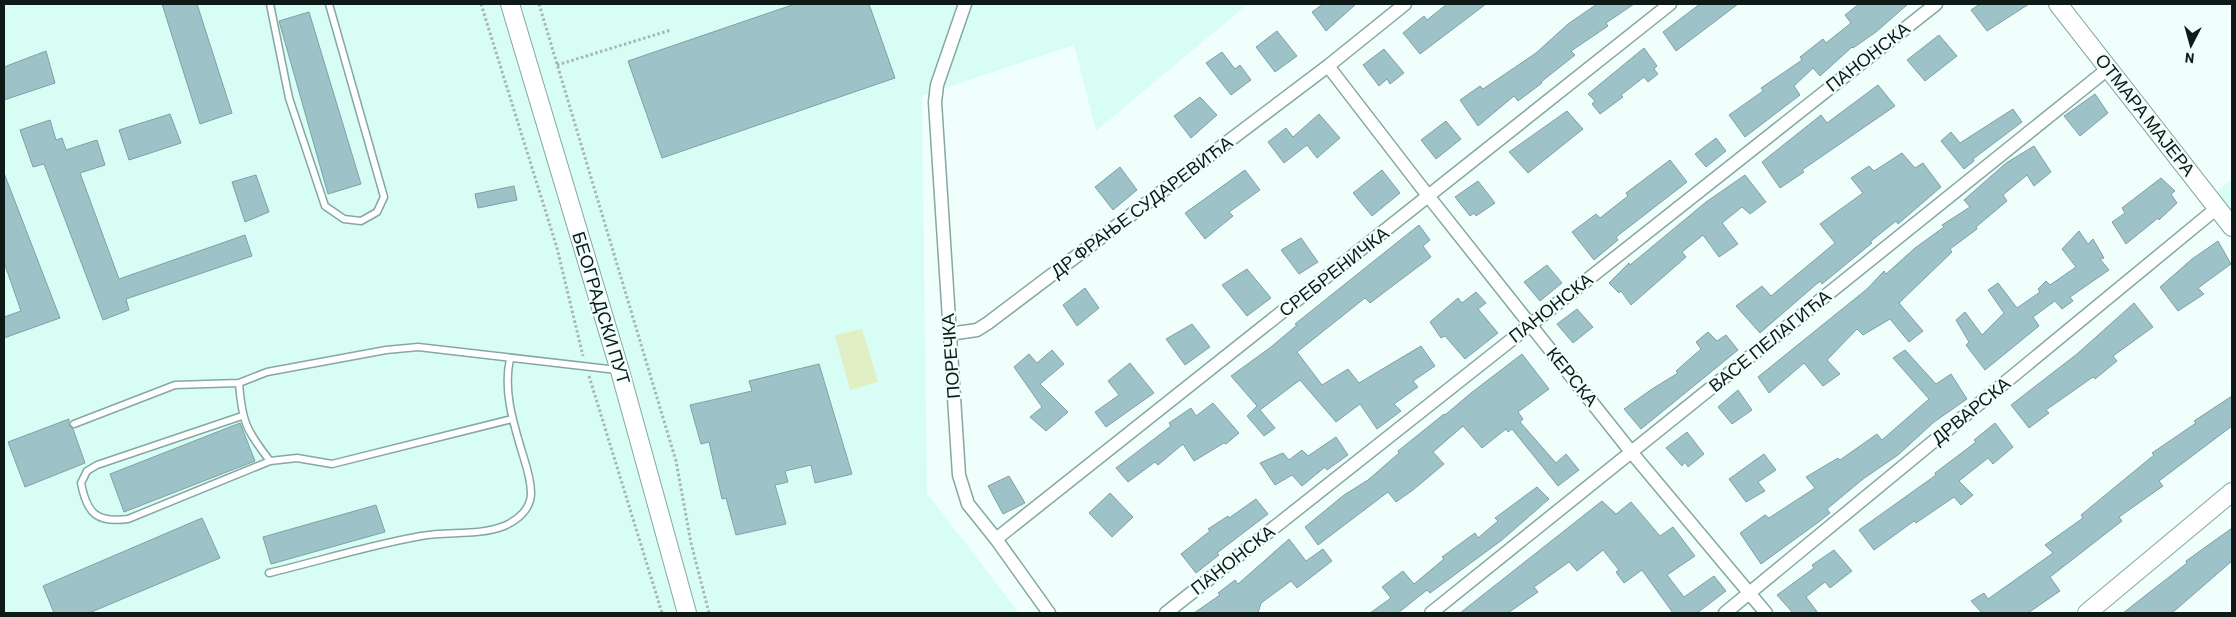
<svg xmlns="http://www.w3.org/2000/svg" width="2236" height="617" viewBox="0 0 2236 617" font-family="Barlow,sans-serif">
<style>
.built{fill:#d8fdf5}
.green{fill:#e0efc4}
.building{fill:#9dc2c8;stroke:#7ea1a7}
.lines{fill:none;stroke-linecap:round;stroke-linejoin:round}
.lane-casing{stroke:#85a8a0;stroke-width:9}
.street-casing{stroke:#85a8a0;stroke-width:15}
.secondary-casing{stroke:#85a8a0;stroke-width:20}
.path{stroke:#a8b6b3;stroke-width:3;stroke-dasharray:2.5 2.5;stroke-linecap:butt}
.lane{stroke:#fff;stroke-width:6}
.street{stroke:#fff;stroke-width:12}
.secondary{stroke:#fff;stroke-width:18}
.labels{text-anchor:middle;stroke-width:4.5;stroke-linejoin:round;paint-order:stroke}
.street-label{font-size:18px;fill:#0d1a18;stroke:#f0fffb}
</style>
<rect width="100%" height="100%" fill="#f0fffb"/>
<!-- built -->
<path class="built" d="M4,4H1248L1096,131L1074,45L922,96L927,493L1019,613H4Z
M2232,179V212L2216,192Z"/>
<!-- green -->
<path class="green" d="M862,329L878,382L850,390L835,335Z"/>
<!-- building -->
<path class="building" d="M162,4H197L232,113L200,124Z
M795,4H869L895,78L662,158L628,61Z
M1323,4H1356L1326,31L1312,12Z
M1447,4H1486L1420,54L1403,33L1424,16L1427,20Z
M1597,4H1634L1606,23L1608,26L1571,51L1575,55L1541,82L1542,83L1518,101L1514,96L1478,126L1460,100L1480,86L1483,89L1536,53L1568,24Z
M1700,4H1738L1676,51L1663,32Z
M1859,4H1908L1876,32L1853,48L1852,47L1820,76L1813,68L1794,86L1800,95L1745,137L1729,115L1763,91L1761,88L1802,60L1800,57L1823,39L1826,43L1851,23L1845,15Z
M1980,4H2029L1987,31L1971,10Z
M309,12L361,184L328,194L279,21Z
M1277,31L1297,56L1275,72L1256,47Z
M1939,35L1957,56L1925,81L1907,60Z
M1644,48L1657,66L1654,69L1658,74L1648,82L1644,77L1621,95L1623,97L1600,114L1592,104L1595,101L1588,94Z
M1384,49L1404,73L1390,84L1387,79L1379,86L1363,65Z
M46,51L55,83L4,100V67Z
M1222,52L1235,69L1240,65L1251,80L1231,95L1206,63Z
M1878,85L1895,106L1802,170L1804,172L1780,188L1762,162L1821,115L1827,123Z
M2095,94L2108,113L2080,136L2064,116Z
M1200,97L1217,115L1191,138L1174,116Z
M2013,109L2022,122L1973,159L1974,161L1964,169L1941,141L1951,132L1960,143Z
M1567,111L1583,129L1528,173L1509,152Z
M170,114L181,143L129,160L119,130Z
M1319,114L1340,138L1317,158L1307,145L1284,163L1268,142L1286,128L1293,137Z
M50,120L56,140L62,138L66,150L97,140L105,165L80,173L119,279L245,235L252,256L126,299L129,310L103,320L44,164L33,167L20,130Z
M1446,121L1461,139L1436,159L1421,140Z
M1716,138L1726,151L1706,167L1695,154Z
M2034,146L2051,172L2034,186L2027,175L2003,195L2007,201L1976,227L1977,229L1950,249L1952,252L1899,303L1923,331L1909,342L1890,319L1863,335L1857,329L1827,360L1840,374L1823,386L1804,363L1769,393L1758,377L1867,289L1884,271L1886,274L1915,248L1944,227L1942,225L1970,207L1964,200L2006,163Z
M1902,153L1915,168L1923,163L1941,187L1898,224L1896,221L1870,242L1872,243L1822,284L1820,281L1760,333L1736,306L1762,286L1771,296L1835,243L1820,224L1863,193L1851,178L1869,166L1874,171Z
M1670,160L1687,182L1616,237L1618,240L1594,260L1572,232L1596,214L1600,218L1628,196L1626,193Z
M1120,167L1137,190L1113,210L1095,187Z
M1245,170L1260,190L1229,212L1233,216L1205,239L1185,213Z
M1382,170L1400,193L1372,216L1353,193Z
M4,173L60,318L4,338V317L21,311L4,262Z
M256,175L269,212L245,222L232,182Z
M1745,175L1766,202L1750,214L1742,207L1722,223L1738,244L1719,257L1703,235L1682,252L1686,257L1631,305L1621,291L1619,293L1609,283L1629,263L1630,265L1706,202Z
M2161,178L2175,191L2171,194L2177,203L2159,220L2158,218L2126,244L2112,222L2125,213L2122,208Z
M1478,181L1495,203L1476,216L1474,213L1470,216L1455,197Z
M514,186L517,200L478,208L475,194Z
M1419,225L1430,240L1423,246L1431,257L1370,303L1365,298L1297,352L1322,385L1348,369L1359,383L1421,346L1435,366L1413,381L1418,387L1394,404L1401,411L1377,429L1360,404L1336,422L1300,380L1260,410L1275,428L1264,436L1247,416L1257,406L1231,376L1271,347L1297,325L1295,324Z
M2079,231L2088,244L2093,239L2104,258L2100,259L2109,270L2070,297L2073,301L2062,309L2055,301L2033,317L2039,326L1985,370L1966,345L1969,342L1956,320L1965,312L1982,335L2004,313L1988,290L1998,283L2017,308L2040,292L2038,289L2046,281L2050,285L2076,267L2062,249Z
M1301,238L1318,262L1299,274L1281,250Z
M2218,241L2231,264L2198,288L2204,294L2178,311L2160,287L2192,259Z
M1547,265L1562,283L1540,301L1524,282Z
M1247,269L1271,298L1247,316L1222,285Z
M1085,288L1099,308L1077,326L1063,305Z
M1476,292L1486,303L1478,309L1498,333L1465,359L1445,336L1441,338L1430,322L1458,298L1462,303Z
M2134,303L2153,327L2113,356L2117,361L2095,379L2093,377L2046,410L2049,413L2029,428L2011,405L2077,354Z
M1577,309L1593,327L1573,343L1557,324Z
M1192,324L1210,347L1185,365L1166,339Z
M1708,332L1717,341L1726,335L1738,350L1641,429L1624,409L1652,389L1678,373L1676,371L1701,349L1696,342Z
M1052,350L1064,364L1040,384L1068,412L1046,431L1030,417L1042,407L1014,367L1029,354L1037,363Z
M1905,350L1936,384L1951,374L1967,399L1934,422L1898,455L1863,479L1827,509L1830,513L1820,521L1761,564L1740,533L1765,515L1769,518L1815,488L1806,477L1838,458L1840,460L1877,434L1882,440L1929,399L1893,358Z
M1522,354L1549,389L1518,412L1523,419L1520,422L1556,463L1566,454L1579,470L1558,486L1512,429L1508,432L1506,429L1482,448L1463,426L1433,452L1444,464L1413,490L1396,502L1388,492L1318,545L1305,527L1344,495L1368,480L1399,453L1398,451L1444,414L1445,415L1471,393Z
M1130,363L1154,393L1106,427L1095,412L1119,395L1108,381Z
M819,364L852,474L815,483L811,465L785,471L788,482L775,485L786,524L736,535L726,498L722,499L709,442L701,444L690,405L752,391L749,381Z
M1738,390L1752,410L1732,424L1718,407Z
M2232,396V426L2159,481L2163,486L2119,517L2122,521L2050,577L2060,591L2028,613H1982L1971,601L1984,593L1988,599L2053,553L2045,545L2083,518L2081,515L2154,455L2152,453L2196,423L2194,421Z
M1213,403L1239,433L1226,444L1224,443L1194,461L1183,444L1158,465L1155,462L1128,482L1116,468L1171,426L1169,423L1191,408L1196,416Z
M69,419V425L73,429L85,463L25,487L8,442Z
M240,423L255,461L124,512L110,474Z
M1995,423L2013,447L1993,464L1988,458L1959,481L1973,495L1961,505L1954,497L1916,523L1914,521L1874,550L1859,530L1936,475L1935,473L1976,442L1974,440Z
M1687,432L1704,454L1688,467L1685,462L1682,466L1666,448Z
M1336,437L1348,455L1327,470L1325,467L1302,486L1292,475L1275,485L1260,463L1283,453L1289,460L1302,450L1308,456Z
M1764,454L1776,470L1758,482L1765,491L1746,502L1729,479Z
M1009,476L1025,503L1003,514L988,486Z
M1537,487L1549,499L1502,540L1430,593L1427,590L1398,613H1370L1391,598L1382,587L1403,571L1414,584L1444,559L1442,557L1475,533L1478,538L1498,521L1495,518Z
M1110,493L1133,517L1112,537L1089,513Z
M1256,499L1268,514L1217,553L1219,555L1196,573L1181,554L1210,531L1208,529L1228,516L1229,518Z
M1602,501L1616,514L1631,502L1660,536L1673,527L1695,556L1667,575L1684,597L1714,576L1726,591L1697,613H1673L1642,570L1624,583L1616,572L1619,570L1603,550L1577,571L1569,562L1534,587L1538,592L1508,613H1460Z
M376,505L385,532L271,564L263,537Z
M202,518L220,558L89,613H54L43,586Z
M2232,528V561L2172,613H2123L2187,563L2186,561Z
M1289,539L1306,561L1323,549L1332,561L1297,588L1291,581L1261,603L1258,613H1194L1220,595L1218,593L1235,580L1238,584Z
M1834,550L1852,571L1830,588L1825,582L1806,597L1818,613H1793L1777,595L1814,568L1812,565Z"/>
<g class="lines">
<defs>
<path id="lane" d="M270,4L289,98L325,206L344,219L361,221L377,212L384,197L329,4
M239,383C242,422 246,430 270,461
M242,416L97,465L87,471L81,483C87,514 97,523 128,519L270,461L297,458L332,464L512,419
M74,424L175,385L239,383L267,372L386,350L418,347L617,370
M269,573C319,561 370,545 421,536C448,531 479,536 504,526C518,520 531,509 531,493C531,479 526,465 522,452C513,422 503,390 510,359"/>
<path id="street" d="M965,4L937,85L935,102L959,475L968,504L996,539L1049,613
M1328,66L1429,197L1632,453L1766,613
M949,334L977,330L988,323L1328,66L1405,4
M996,539L1670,4
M1166,613L1936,4
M1431,613L2109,68
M1725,613L2217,208"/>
<path id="secondary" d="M510,4L620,371L687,613
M2058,4L2232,227
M2087,613L2232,492"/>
</defs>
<!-- lane casing -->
<use href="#lane" class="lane-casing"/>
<!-- street casing -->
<use href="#street" class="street-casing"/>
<!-- secondary casing -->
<use href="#secondary" class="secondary-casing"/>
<!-- path -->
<path class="path" d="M481,4L557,248L583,356
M539,4L676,461L691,543L709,613
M557,65L671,30
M589,376L662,613"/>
<!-- lane -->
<use href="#lane" class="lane"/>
<!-- street -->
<use href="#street" class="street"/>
<!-- secondary -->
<use href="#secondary" class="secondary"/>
</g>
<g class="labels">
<!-- street labels -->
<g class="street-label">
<text transform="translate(1868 57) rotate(-38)" y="6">ПАНОНСКА</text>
<text transform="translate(2145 115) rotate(52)" y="6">ОТМАРА МАЈЕРА</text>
<text transform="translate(1142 207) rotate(-37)" y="6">ДР ФРАЊЕ СУДАРЕВИЋА</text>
<text transform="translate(1334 272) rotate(-38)" y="6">СРЕБРЕНИЧКА</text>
<text transform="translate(601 308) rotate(73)" y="6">БЕОГРАДСКИ ПУТ</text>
<text transform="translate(1551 308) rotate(-38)" y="6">ПАНОНСКА</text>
<text transform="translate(1770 341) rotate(-39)" y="6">ВАСЕ ПЕЛАГИЋА</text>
<text transform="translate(951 356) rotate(-94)" y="6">ПОРЕЧКА</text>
<text transform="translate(1572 377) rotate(51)" y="6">КЕРСКА</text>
<text transform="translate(1971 411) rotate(-39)" y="6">ДРВАРСКА</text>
<text transform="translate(1233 560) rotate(-38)" y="6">ПАНОНСКА</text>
</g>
</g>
<!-- border -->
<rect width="2236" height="617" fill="none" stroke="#0d1a18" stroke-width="10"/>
<!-- north arrow -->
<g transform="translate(2191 45) rotate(186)" stroke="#f0fffb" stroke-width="4" paint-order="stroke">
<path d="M0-4L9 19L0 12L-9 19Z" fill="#0d1a18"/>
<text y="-8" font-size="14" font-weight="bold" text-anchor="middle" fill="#0d1a18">N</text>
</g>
</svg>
